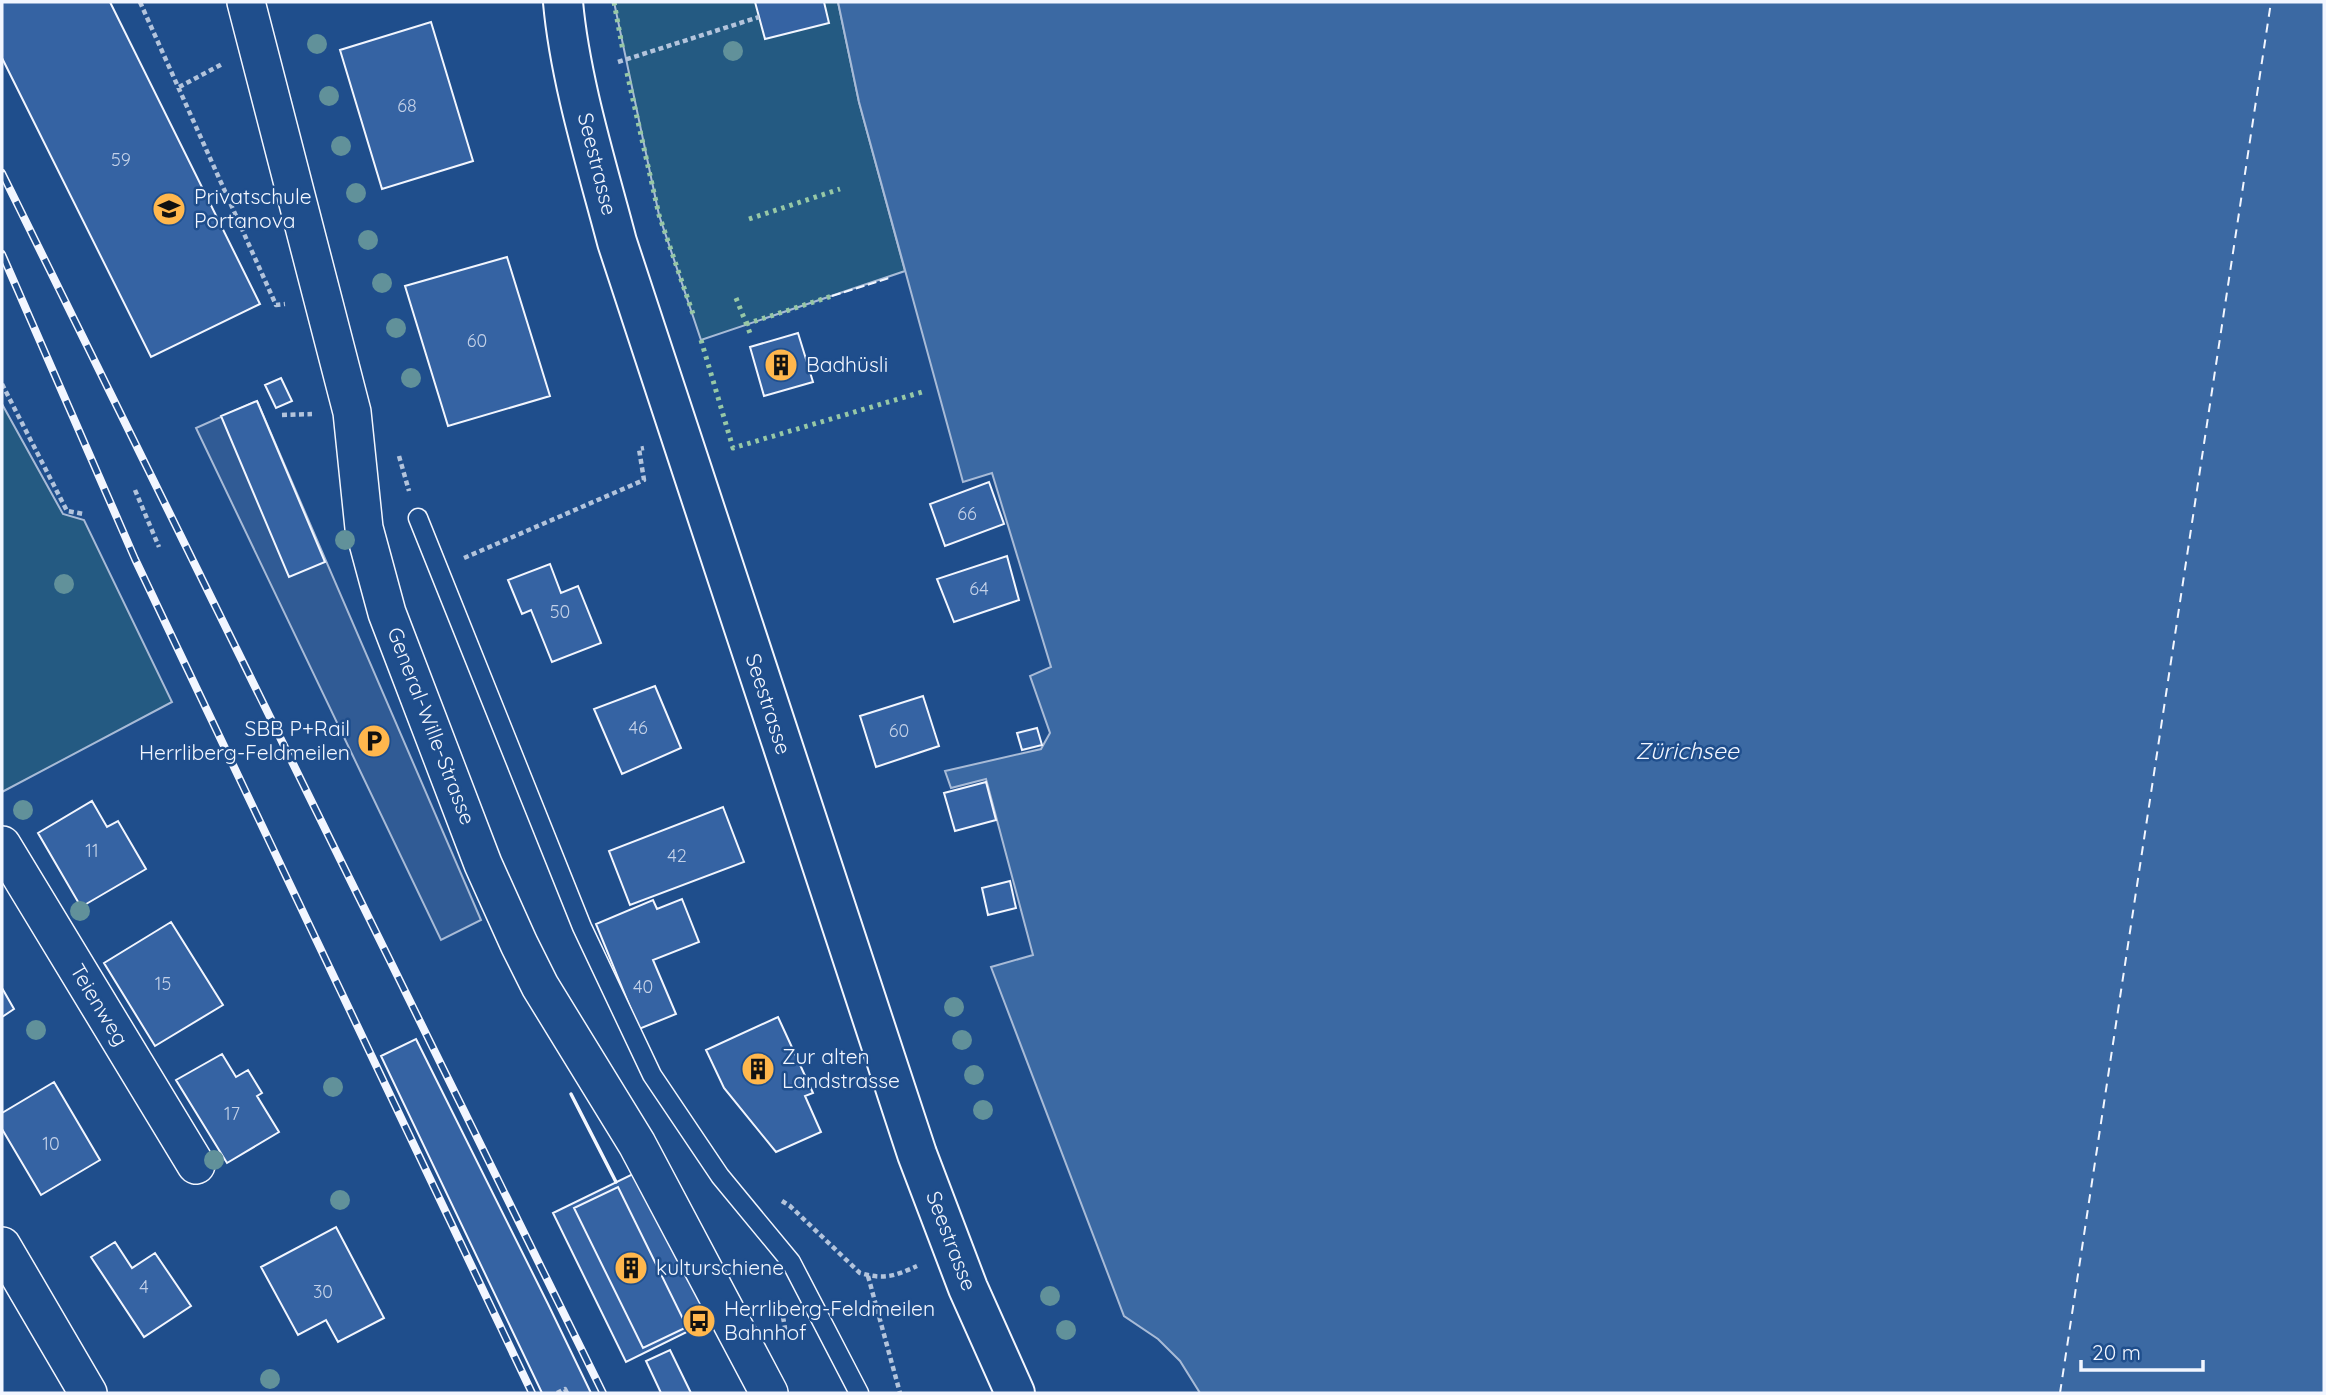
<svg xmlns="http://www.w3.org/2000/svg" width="2326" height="1395" viewBox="0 0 2326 1395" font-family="Quicksand,sans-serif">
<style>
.green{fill:#245a82;stroke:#a8bbd7;stroke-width:2}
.parking{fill:#305b95;stroke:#a8bbd7;stroke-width:2}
.water{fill:#3b69a3;stroke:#a8bbd7;stroke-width:2}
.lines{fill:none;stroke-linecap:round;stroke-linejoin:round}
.ferry{stroke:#f2f6ff;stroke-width:2;stroke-dasharray:9 7;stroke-linecap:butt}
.building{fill:#3563a3;stroke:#f2f6ff;stroke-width:2}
.service-casing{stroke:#f2f6ff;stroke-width:21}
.minor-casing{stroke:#f2f6ff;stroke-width:40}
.primary-casing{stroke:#f2f6ff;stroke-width:42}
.path{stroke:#b3c4dc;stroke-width:4.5;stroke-dasharray:5 3.5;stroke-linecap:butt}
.service{stroke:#1f4e8c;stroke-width:18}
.minor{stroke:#1f4e8c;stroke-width:37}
.primary{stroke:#1f4e8c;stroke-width:38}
.rail-casing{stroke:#f2f6ff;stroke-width:8}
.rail{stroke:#1f4e8c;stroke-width:5;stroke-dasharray:16;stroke-linecap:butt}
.hedge{stroke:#97c8a6;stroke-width:5;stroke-dasharray:3.5 5;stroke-linecap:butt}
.fence{stroke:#f2f6ff;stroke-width:2;stroke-dasharray:9 3.5;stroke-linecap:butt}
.wall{stroke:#f2f6ff;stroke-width:3.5}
.tree{fill:#61919a}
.labels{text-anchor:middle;stroke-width:5;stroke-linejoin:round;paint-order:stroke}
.number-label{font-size:18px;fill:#c3d1e8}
.street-label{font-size:21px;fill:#f2f6ff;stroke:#1f4e8c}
.poi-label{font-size:21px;fill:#f2f6ff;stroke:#1f4e8c;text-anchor:start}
.water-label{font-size:23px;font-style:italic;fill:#f2f6ff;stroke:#1f4e8c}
</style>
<rect width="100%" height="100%" fill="#1f4e8c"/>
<!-- green -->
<path class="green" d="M614,2H838L859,102L905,271L701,340L659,215Z
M2,404L63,514L84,520L172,702L2,792Z"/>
<!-- parking -->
<path class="parking" d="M257,401L481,920L441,940L196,428Z"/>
<!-- water -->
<path class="water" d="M838,2H2324V1393H1200L1180,1361L1158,1339L1124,1316L991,967L1033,955L986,779L951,788L945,771L1041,749L1050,733L1030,676L1051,667L992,473L963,482L859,102Z"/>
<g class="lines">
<!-- ferry -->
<path class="ferry" d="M2060,1393L2271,2"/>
</g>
<!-- building -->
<path class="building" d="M2,2H110L260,304L151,357L2,58Z
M755,2H824L829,23L765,39Z
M431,22L473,161L382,189L340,50Z
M507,257L550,396L448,426L405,286Z
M798,333L813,382L764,396L750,347Z
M281,378L292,401L276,408L265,385Z
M257,401L325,562L289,577L221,416Z
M989,482L1004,524L945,546L930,504Z
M1007,556L1019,600L954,622L937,579Z
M550,564L561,593L578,586L601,643L552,662L531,610L522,614L508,580Z
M655,686L681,748L622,774L594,709Z
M923,696L939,746L876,767L860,716Z
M1037,728L1042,745L1022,750L1017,733Z
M986,782L996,820L955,831L944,793Z
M92,801L107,827L118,821L146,869L81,907L38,833Z
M723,807L744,862L630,905L609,851Z
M1010,881L1016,908L988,915L982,888Z
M682,899L699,942L653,960L676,1014L639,1029L596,924L653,900L657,909Z
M171,922L223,1005L155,1046L104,963Z
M2,988L14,1009L2,1017Z
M778,1017L813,1093L805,1096L821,1132L776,1152L724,1088L706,1050Z
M416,1039L548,1304L591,1393H542L381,1056Z
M222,1054L236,1077L248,1070L262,1093L257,1096L279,1132L227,1163L176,1080Z
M54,1082L100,1160L41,1195L2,1129V1113Z
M637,1172L711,1320L626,1362L553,1213Z
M618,1187L687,1327L643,1348L574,1208Z
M336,1227L384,1318L338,1342L326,1320L298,1335L261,1267Z
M115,1242L132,1268L155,1253L191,1306L144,1337L91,1257Z
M670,1350L691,1393H661L646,1361Z"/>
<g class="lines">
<defs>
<path id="service" d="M418,518L582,927L652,1075L720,1176L791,1262L859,1393"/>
<path id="minor" d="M246,2L352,412L364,528L387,613L483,864L519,944L540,986L637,1144L769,1393
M2,845L196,1165
M2,1246L88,1393"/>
<path id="primary" d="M563,2C570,80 597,166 617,242L917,1154L968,1288L1015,1393"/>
</defs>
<!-- service casing -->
<use href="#service" class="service-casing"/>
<!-- minor casing -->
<use href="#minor" class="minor-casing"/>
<!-- primary casing -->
<use href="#primary" class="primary-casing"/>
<!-- path -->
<path class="path" d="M140,2L276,305L285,304
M618,62L759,17
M179,87L224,63
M2,384L67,511L84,514
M282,415L312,414
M399,456L409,491
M135,490L159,547
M464,558L644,480L639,449L644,448
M782,1201L790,1206L860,1273C884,1280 895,1276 917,1266
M868,1276L900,1393
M783,1317L787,1339
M557,1393L565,1389L567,1393"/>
<!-- service -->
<use href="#service" class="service"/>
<!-- minor -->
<use href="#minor" class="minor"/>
<!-- primary -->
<use href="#primary" class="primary"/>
<defs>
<path id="rail" d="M2,173L603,1393
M2,254L135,559L532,1393"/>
</defs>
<!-- rail casing -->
<use href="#rail" class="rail-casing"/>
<!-- rail -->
<use href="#rail" class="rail"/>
<!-- hedge -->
<path class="hedge" d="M614,2L623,51
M627,73L659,215L694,317
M749,219L840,189
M736,298L750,333
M746,324L832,296
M701,340L733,448L922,392"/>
<!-- fence -->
<path class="fence" d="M832,296L889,278"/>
<!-- wall -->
<path class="wall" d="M571,1094L616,1182"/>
</g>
<!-- trees -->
<g class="tree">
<circle cx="317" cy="44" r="10"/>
<circle cx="733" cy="51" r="10"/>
<circle cx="329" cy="96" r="10"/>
<circle cx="341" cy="146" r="10"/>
<circle cx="356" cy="193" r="10"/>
<circle cx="368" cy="240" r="10"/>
<circle cx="382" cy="283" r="10"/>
<circle cx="396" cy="328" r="10"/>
<circle cx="411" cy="378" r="10"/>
<circle cx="345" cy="540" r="10"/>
<circle cx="64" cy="584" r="10"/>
<circle cx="23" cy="810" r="10"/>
<circle cx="80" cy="911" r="10"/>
<circle cx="954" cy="1007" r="10"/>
<circle cx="36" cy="1030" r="10"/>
<circle cx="962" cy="1040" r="10"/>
<circle cx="974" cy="1075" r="10"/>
<circle cx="333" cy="1087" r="10"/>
<circle cx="983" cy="1110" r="10"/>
<circle cx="214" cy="1160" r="10"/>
<circle cx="340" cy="1200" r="10"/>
<circle cx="1050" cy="1296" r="10"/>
<circle cx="1066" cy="1330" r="10"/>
<circle cx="270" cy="1379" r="10"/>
</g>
<!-- icons -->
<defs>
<symbol id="school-disc" viewBox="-11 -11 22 22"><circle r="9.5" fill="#ffb74d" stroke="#1f4e8c"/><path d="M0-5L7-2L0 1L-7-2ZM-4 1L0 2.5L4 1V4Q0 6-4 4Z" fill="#111"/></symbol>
<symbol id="building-disc" viewBox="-11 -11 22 22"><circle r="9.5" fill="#ffb74d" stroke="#1f4e8c"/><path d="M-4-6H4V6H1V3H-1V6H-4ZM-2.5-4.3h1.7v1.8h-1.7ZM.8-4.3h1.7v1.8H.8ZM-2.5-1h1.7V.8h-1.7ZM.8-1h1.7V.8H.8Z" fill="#111"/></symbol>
<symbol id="parking-disc" viewBox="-11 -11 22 22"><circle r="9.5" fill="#ffb74d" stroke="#1f4e8c"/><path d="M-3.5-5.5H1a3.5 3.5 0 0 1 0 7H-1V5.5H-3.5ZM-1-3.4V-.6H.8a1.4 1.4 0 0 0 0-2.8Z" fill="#111"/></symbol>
<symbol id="bus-disc" viewBox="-11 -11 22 22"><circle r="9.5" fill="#ffb74d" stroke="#1f4e8c"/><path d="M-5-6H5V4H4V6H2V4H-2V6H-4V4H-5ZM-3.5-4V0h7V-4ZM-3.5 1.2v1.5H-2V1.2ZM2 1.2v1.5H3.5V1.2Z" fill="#111"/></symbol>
</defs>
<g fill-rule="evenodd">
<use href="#school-disc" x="150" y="190" width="38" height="38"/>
<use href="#building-disc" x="762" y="346" width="38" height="38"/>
<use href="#parking-disc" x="355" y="722" width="38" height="38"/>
<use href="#building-disc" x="739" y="1050" width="38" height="38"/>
<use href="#building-disc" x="612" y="1249" width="38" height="38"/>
<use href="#bus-disc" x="680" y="1302" width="38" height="38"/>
</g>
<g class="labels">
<!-- number labels -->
<g class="number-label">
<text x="407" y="112">68</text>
<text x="121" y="166">59</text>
<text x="477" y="347">60</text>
<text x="967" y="520">66</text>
<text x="979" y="595">64</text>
<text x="560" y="618">50</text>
<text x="638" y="734">46</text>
<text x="899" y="737">60</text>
<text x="92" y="857">11</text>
<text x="677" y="862">42</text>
<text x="163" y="990">15</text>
<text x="643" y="993">40</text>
<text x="232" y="1120">17</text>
<text x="51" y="1150">10</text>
<text x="144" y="1293">4</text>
<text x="323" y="1298">30</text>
</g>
<!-- street labels -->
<g class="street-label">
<text transform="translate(597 164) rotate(76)" y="7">Seestrasse</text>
<text transform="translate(768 704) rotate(72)" y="7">Seestrasse</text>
<text transform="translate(431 726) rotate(69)" y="7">General-Wille-Strasse</text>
<text transform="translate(99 1005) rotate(59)" y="7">Teienweg</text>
<text transform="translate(951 1241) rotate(69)" y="7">Seestrasse</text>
</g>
<!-- poi labels -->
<g class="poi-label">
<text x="194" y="204">Privatschule<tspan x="194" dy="24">Portanova</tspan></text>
<text x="806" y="372">Badhüsli</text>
<text x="350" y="736" text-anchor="end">SBB P+Rail<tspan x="350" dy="24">Herrliberg-Feldmeilen</tspan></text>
<text x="782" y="1064">Zur alten<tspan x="782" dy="24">Landstrasse</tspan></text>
<text x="656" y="1275">kulturschiene</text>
<text x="724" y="1316">Herrliberg-Feldmeilen<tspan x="724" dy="24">Bahnhof</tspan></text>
</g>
<!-- water labels -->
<g class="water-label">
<text x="1687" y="759">Zürichsee</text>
</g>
</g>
<!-- border -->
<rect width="2326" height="1395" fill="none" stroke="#f2f6ff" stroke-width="7"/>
<!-- scale -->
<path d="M2081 1360v10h122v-10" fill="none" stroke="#f2f6ff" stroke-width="3.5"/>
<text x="2092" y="1360" font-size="21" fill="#f2f6ff" stroke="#1f4e8c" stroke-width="5" paint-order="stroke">20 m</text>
</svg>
